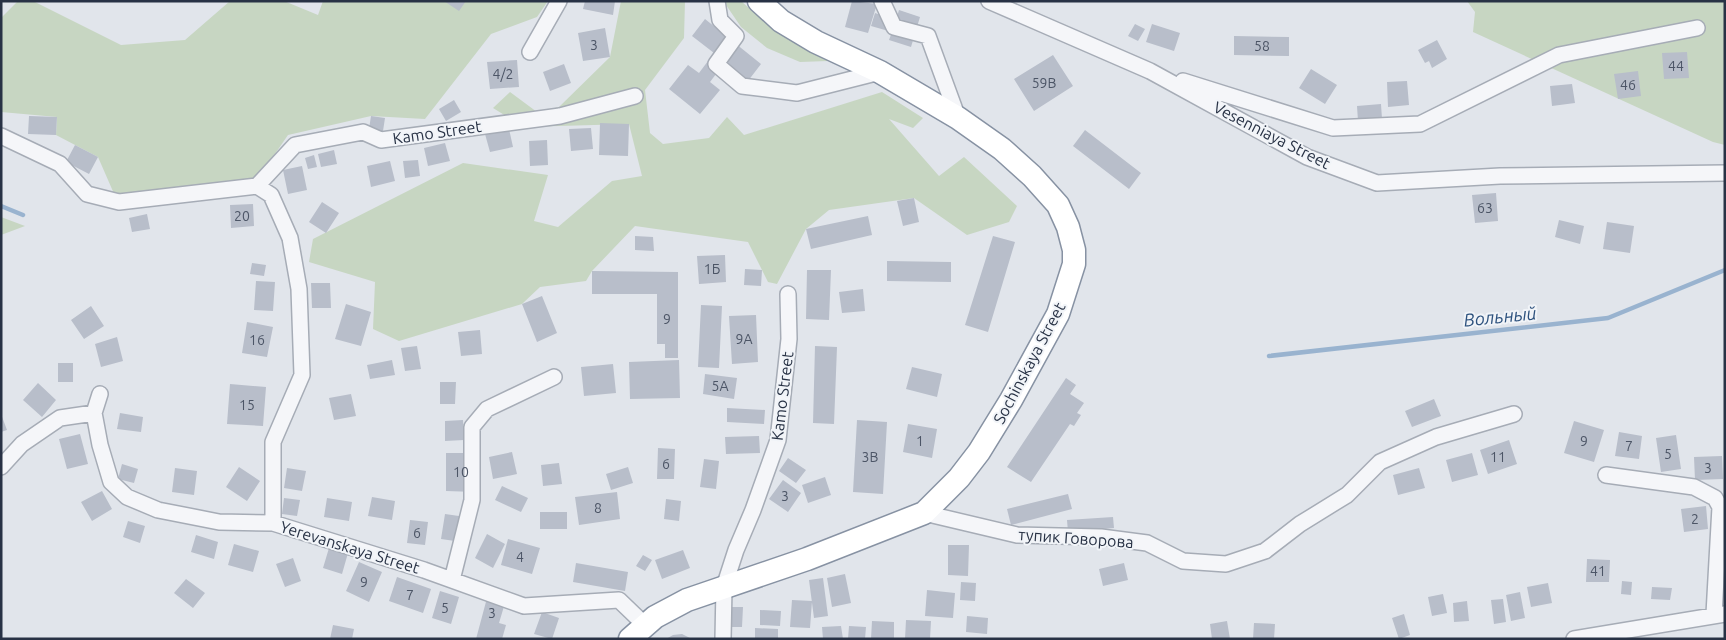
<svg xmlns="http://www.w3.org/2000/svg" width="1726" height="640" viewBox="0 0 1726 640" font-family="Ubuntu,sans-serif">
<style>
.green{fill:#c7d6c2}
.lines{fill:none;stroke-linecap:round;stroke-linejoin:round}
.stream{stroke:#99b3cf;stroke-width:4.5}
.building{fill:#b8beca}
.minor-casing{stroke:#a6acb6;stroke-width:18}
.highway-casing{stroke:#8792a3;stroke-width:25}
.minor{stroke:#f5f6f9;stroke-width:15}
.highway{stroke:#fff;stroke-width:22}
.labels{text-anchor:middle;stroke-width:4;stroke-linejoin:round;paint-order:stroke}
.number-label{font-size:14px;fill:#4c5566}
.street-label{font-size:16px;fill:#283245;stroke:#f1f4f8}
.water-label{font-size:18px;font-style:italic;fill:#2d517d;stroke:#f1f4f8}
</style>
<rect width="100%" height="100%" fill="#e1e5eb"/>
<!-- green -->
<path class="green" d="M18,1H33L121,45L185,40L230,1H284L318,15L323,1H548L537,17L491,34L425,119L371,116L288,135L257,180L115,196L98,157L56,135L57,117L1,112V18Z
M621,1H685L684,38L645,90L650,133L663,144L709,138L727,117L744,135L882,92L923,118L913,128L889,119L939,176L964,157L1017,206L1009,222L967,235L914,198L829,210L806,229L777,284L768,282L748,242L635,226L592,271L586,281L540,287L522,304L399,341L373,329L375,282L309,262L313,239L463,163L548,175L534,221L558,227L612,181L642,176L629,124L524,127L493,108L510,92L537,112L559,107L610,57Z
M741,1C769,26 792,38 826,51L828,61L800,62L767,48L741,27L724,2Z
M1467,1H1725V145L1713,142L1473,32L1475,12Z
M1,217L25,226L1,235Z"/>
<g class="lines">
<!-- stream -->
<path class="stream" d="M1,206L23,215
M1269,356L1608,318L1725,270"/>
</g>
<!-- building -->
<path class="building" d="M444,1H466L459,11Z
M585,1H615L613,15L583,9Z
M852,1L877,4L868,33L845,27Z
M899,10L920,17L911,47L889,40L892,32L871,26L875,13L896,20Z
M705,19L761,64L748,81L725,62L710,82L720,90L700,114L669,89L688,65L699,73L714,53L692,36Z
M1135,24L1145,29L1138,41L1128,36Z
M1152,24L1180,33L1174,51L1146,42Z
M605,28L610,57L583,61L578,33Z
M1234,36L1289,37V56L1234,55Z
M1437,40L1447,59L1432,68L1429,61L1425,63L1418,50Z
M1687,52L1689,78L1664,79L1662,53Z
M1053,55L1073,86L1034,111L1014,79Z
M517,60L519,87L490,89L487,62Z
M564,64L571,83L550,91L543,72Z
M1311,69L1337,85L1325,104L1299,88Z
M1638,71L1641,96L1618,99L1614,74Z
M1407,81L1409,105L1388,107L1387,82Z
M1572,84L1575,103L1552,106L1550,86Z
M454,100L461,112L446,121L439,109Z
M1381,104L1382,119L1358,121L1357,106Z
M29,116L57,117L56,135L28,134Z
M371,116L385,118L383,131L369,129Z
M600,123L629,124L628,156L599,155Z
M591,128L593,149L571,151L569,129Z
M509,129L513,147L490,152L485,134Z
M1085,130L1141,173L1129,189L1073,146Z
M547,140L548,165L530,166L529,141Z
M445,143L450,161L428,166L424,148Z
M75,145L98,157L89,174L66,162Z
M334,150L337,164L321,167L318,154Z
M314,155L317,167L308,169L305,158Z
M418,160L420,176L405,178L403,161Z
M390,161L395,181L371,187L367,166Z
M302,166L307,190L288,194L283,170Z
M1496,193L1498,221L1475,223L1472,195Z
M914,198L919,222L903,226L897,201Z
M322,202L339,213L326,233L309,222Z
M253,204L254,226L231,228L230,205Z
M147,214L150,229L132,232L129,218Z
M868,216L872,235L811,249L806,229Z
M1559,220L1584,226L1580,244L1555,237Z
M1607,222L1634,226L1630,253L1603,249Z
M635,236L653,237L654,251L635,250Z
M993,236L1015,242L988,332L965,325Z
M725,255L726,282L699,284L697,256Z
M887,261L951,262V282L887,281Z
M252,263L266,265L264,276L250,274Z
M745,269L762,270L761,286L744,285Z
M807,270H831L829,320L806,319Z
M592,271L678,272V358H665V344H657V294H592Z
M256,281L275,282L273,311L254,310Z
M311,283H330L331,308H312Z
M863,289L865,311L842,313L839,292Z
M542,296L557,333L537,342L522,304Z
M346,304L371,312L361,346L335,339Z
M701,305L722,306L719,368L698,367Z
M91,306L104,326L84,339L71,320Z
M756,315L758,362L732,364L729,316Z
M247,322L273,327L267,357L242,353Z
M480,330L482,354L461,356L458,332Z
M117,337L123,361L101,367L95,344Z
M417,346L421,369L405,371L401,348Z
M815,346L837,347L834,424L813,423Z
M392,360L395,375L370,379L367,365Z
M679,360L680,398L630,399L629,362Z
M58,363H73V382H58Z
M613,364L616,393L584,396L581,367Z
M912,367L942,374L937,397L906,389Z
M705,374L737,378L734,399L703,394Z
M1066,378L1076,385L1070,394L1084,403L1077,413L1081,415L1074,426L1070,424L1031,482L1007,467Z
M440,382H456L455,404H440Z
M38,383L56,400L42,417L23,400Z
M230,384L266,387L263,426L227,424Z
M351,394L356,416L334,420L329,398Z
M1434,399L1441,416L1412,427L1405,411Z
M727,408L765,410L764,424L727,422Z
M120,413L143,417L141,432L117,429Z
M1,414L7,430L1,432Z
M463,420L464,440L445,441V421Z
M857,420L887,422L883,494L853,492Z
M1574,421L1604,430L1594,462L1564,453Z
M908,424L937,429L932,458L903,452Z
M1619,432L1642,436L1639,459L1615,456Z
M80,434L88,464L67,469L59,439Z
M1676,435L1681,469L1661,472L1656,438Z
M759,436L760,453L726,454L725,437Z
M1509,440L1517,464L1488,474L1480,450Z
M658,448L675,449L674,479H657Z
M512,452L517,474L493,479L489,457Z
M446,453H476V492L446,491Z
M1472,453L1478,475L1452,482L1446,460Z
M1722,456L1723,479L1695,480L1694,457Z
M788,458L806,470L796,483L779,471Z
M704,459L719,461L716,489L700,487Z
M559,463L562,484L543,486L541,465Z
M122,464L138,469L134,483L118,479Z
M239,467L260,481L247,501L226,487Z
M628,467L633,483L611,490L606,474Z
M175,468L197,471L194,495L172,492Z
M287,468L306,471L302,491L284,488Z
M1419,468L1425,488L1398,495L1393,475Z
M825,477L831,495L808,503L802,485Z
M783,480L801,493L788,512L769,499Z
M502,486L528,498L521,512L495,500Z
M102,491L112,509L92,521L81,502Z
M617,492L620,519L579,525L575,497Z
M1068,494L1072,509L1011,525L1007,509Z
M372,497L395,501L392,520L368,516Z
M284,498L300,500L297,516L282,514Z
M327,498L352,502L349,521L324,517Z
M666,499L681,501L679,521L664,519Z
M1706,506L1708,529L1684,532L1681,509Z
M540,512H567V529H540Z
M445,514L466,517L462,542L441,539Z
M1113,517L1114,528L1068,532L1067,520Z
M410,520L428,522L425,545L407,543Z
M128,521L145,526L140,543L123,537Z
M487,534L505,544L493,568L475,558Z
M196,535L218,542L214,559L191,552Z
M508,539L540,548L532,574L501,565Z
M234,544L259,551L253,572L228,565Z
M948,545H969L968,576L948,575Z
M329,548L348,553L342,574L323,568Z
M683,550L690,568L662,579L655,560Z
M643,555L652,560L645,571L636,566Z
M293,558L301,581L285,587L276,564Z
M1587,559L1610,560L1609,582H1586Z
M359,562L382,572L369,602L346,591Z
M576,563L628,572L625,591L573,582Z
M1124,563L1128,580L1103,586L1099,569Z
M845,574L851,603L832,607L827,578Z
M397,577L431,589L423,613L389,601Z
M823,578L828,616L814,618L809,580Z
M186,579L205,593L193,608L174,593Z
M1622,581L1632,582L1631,595L1621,594Z
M961,582L976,583L975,601L960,600Z
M1548,583L1552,603L1531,607L1527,587Z
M1652,587L1672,588L1670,600L1651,599Z
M927,590L955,593L953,618L925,616Z
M440,591L459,597L451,624L432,618Z
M1520,592L1525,618L1511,621L1506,595Z
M1443,594L1447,613L1432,616L1428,597Z
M487,598L505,603L499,623L506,625L502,639H476Z
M1503,599L1506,622L1494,624L1491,600Z
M792,600L812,601L810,628L790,627Z
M1467,601L1469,621L1454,622L1453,603Z
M731,607H743L742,627H731Z
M760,610L781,611L780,626L760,625Z
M542,612L559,618L552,639L534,634Z
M1404,614L1410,635L1399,639L1392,618Z
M967,616L988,618L987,634L966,632Z
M906,620L931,621L930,639H905Z
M872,621L894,622V639H871Z
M1227,621L1230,639H1212L1210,624Z
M1254,623L1275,624L1274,639H1253Z
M333,625L354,629L352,639H330Z
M841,626L843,639H823L822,627Z
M849,626L866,627L865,639H848Z
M755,628L778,629V639H755Z
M682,634L692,639H666L673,635Z"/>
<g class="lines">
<defs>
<path id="minor" d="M717,1L720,20L736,36L716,64L742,86L797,93L880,72
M882,1L894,27L928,36L958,118
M989,1L1150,71L1307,157L1377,183L1500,176L1725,173
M530,52L559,1
M1183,81L1333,128L1420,124L1559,55L1697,28
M1,136L60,164L87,194L119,202L257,186L271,195L290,238L299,289L302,375L273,442V523
M257,186L295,145L363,132L381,140L560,116L635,96
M94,413L100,394
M1,467L22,444L60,418L94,413L100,445L111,482L127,497L158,510L219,522L273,523L424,570L524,606L619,600L645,625
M1606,475L1694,487L1715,498L1720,507L1714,614
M924,513L1017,535L1101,537L1147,543L1183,561L1226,564L1265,551L1300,524L1347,495L1380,462L1436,437L1514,414
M452,580L472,500V427L487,409L554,377
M723,639L724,587L736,550L753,510L778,440L789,339L788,294
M1574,639L1725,614"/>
<path id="highway" d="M630,639L655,617L687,600L807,559L924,513L959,478L979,452L1011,400L1058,314L1074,264V250L1068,227L1058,205L1032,176L1002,149L958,118L880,72L816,42L781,21L759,1"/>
</defs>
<!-- minor casing -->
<use href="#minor" class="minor-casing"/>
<!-- highway casing -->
<use href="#highway" class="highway-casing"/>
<!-- minor -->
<use href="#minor" class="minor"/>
<!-- highway -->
<use href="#highway" class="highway"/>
</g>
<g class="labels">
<!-- number labels -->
<g class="number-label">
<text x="594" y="50">3</text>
<text x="1262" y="51">58</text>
<text x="1676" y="71">44</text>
<text x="503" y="79">4/2</text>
<text x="1044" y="88">59В</text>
<text x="1628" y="90">46</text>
<text x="1485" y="213">63</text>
<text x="242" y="221">20</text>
<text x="712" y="274">1Б</text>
<text x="667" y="324">9</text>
<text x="744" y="344">9А</text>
<text x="257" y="345">16</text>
<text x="720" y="391">5А</text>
<text x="247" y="410">15</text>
<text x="920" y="446">1</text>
<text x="1584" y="446">9</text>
<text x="1629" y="451">7</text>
<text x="1668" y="459">5</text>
<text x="870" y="462">3В</text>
<text x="1498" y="462">11</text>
<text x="666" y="469">6</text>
<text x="1708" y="473">3</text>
<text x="461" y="477">10</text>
<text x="785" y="501">3</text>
<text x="598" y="513">8</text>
<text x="1695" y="524">2</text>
<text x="417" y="538">6</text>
<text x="520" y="562">4</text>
<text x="1598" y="576">41</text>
<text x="364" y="587">9</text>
<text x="410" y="600">7</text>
<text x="445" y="613">5</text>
<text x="492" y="618">3</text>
</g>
<!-- street labels -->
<g class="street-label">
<text transform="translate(437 132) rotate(-8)" y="6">Kamo Street</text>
<text transform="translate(1272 135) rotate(27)" y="6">Vesenniaya Street</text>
<text transform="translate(1029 363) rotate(-62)" y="6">Sochinskaya Street</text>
<text transform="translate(782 396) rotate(-83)" y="6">Kamo Street</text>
<text transform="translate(1076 538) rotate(4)" y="6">тупик Говорова</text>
<text transform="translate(350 547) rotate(17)" y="6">Yerevanskaya Street</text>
</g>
<!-- water labels -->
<g class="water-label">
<text transform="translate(1500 317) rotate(-6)" y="6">Вольный</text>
</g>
</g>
<!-- border -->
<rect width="1726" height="640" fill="none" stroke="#283245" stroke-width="5"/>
</svg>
